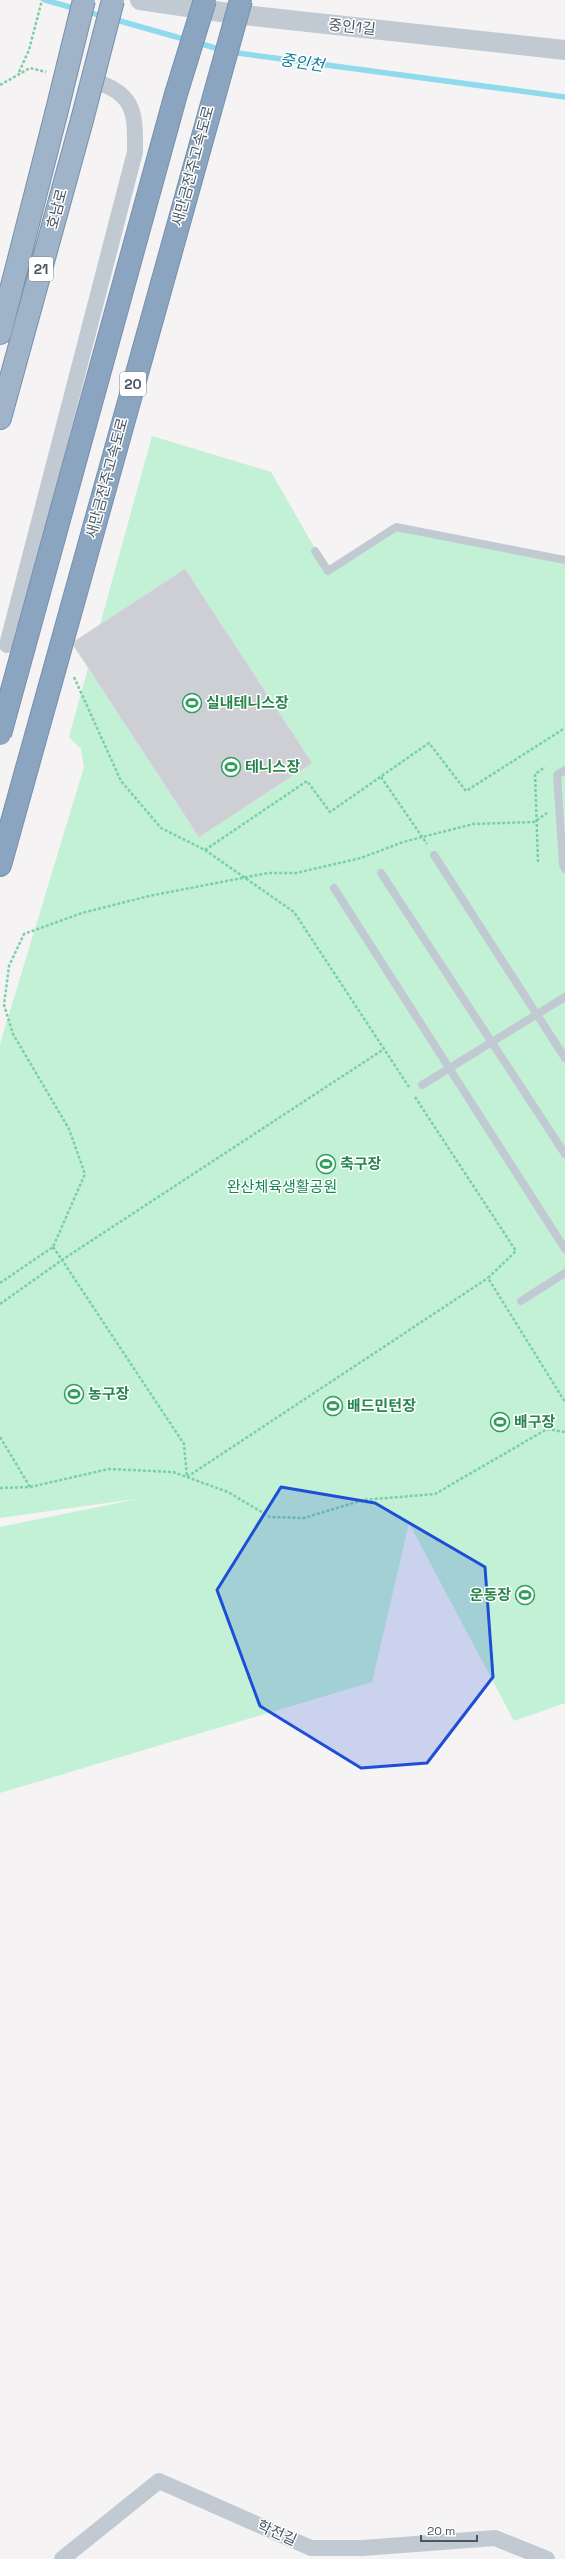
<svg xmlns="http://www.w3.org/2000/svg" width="565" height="2559" viewBox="0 0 565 2559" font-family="'Space Grotesk','Noto Sans KR',sans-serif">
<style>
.green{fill:#c3f1d5}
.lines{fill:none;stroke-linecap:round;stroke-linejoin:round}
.stream{stroke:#90daee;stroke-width:5.5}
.building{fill:#cdcfd5;stroke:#d7d9de}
.trunk-casing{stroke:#7690ad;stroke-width:24}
.motorway-casing{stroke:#7690ad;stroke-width:24}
.path{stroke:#7ad0a6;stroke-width:2.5;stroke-dasharray:3 2;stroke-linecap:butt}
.service{stroke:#c1cad2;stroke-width:8}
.minor{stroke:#c1cad2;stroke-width:16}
.tertiary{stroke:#c1cad2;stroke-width:20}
.trunk{stroke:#9fb4c9;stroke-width:22}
.motorway{stroke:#8ba5c1;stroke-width:22}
.trunk-bridge-casing{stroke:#7690ad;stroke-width:24;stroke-linecap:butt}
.motorway-bridge-casing{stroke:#7690ad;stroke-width:24;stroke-linecap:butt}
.trunk-bridge{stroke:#9fb4c9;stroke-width:22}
.motorway-bridge{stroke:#8ba5c1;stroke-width:22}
.marked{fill:#1d4ed8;fill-opacity:0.2;stroke:#1d4ed8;stroke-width:3;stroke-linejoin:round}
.labels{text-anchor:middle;stroke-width:3;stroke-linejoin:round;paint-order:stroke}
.shield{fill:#fff;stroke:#808990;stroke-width:1}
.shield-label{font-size:14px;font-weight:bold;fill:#4a5661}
.street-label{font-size:15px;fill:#4a5661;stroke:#fff}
.leisure-label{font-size:15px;font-weight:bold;fill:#27864d;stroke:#fff;text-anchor:start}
.park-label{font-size:15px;fill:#17864f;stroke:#fff}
.water-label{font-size:16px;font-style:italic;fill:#0c7c9b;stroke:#fff}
</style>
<rect width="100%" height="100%" fill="#f5f3f3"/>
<!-- green -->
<path class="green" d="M152,436L271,472L328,571L396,527L565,560V1703L514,1721L409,1523L372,1682L0,1793V1527L142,1498L0,1518V1044L84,767L81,749L69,737Z"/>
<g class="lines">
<!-- stream -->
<path class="stream" d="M45,0L77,9
M86,11L104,17
M113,19L187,40
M195,42L222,50
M230,52L565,97"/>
</g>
<!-- building -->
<path class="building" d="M185,569L312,763L199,837L74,646L75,641Z"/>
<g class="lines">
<defs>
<path id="trunk" d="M0,333L56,114
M0,418L82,120"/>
<path id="motorway" d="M0,865L27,768"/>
</defs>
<!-- trunk casing -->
<use href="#trunk" class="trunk-casing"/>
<!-- motorway casing -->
<use href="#motorway" class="motorway-casing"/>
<!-- path -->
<path class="path" d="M19,72L29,50L42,0
M0,85L30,68L46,72
M74,677L121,781L161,828L205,850L307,781L330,812L429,743L466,791L565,728
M381,777L427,844
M205,850L294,912L409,1087
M538,862L535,774L545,767
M415,1097L516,1251L488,1278L565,1402
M53,1247L62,1260L384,1049
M0,1283L53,1247L85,1174L69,1129L13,1034L4,1005L9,966L24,934L82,913L149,896L268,873H296L361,858L403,842L473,824L534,822L547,813
M0,1304L62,1260L184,1444L187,1477L488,1278
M0,1437L30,1487
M0,1488L30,1487L109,1469L173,1472L228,1492L270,1517L304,1518L363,1500L435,1494L547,1429L565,1432"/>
<!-- service -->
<path class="service" d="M315,551L328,571L396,527L565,560
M565,770L557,775L563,865L565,869
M434,855L565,1058
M381,873L565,1154
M334,888L565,1249
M422,1085L565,997
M521,1301L565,1273"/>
<!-- minor -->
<path class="minor" d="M7,645L135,152C135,118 137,96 100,83
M62,2559L159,2481L311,2548H363L495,2538L547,2559"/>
<!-- tertiary -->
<path class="tertiary" d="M140,0L235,14L565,50"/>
<!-- trunk -->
<use href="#trunk" class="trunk"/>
<!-- motorway -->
<use href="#motorway" class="motorway"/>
<defs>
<path id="trunk-bridge" d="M56,114L84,0
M82,120L113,0"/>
<path id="motorway-bridge" d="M0,734L176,94L205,0
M27,768L241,0"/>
</defs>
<!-- trunk-bridge casing -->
<use href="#trunk-bridge" class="trunk-bridge-casing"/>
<!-- motorway-bridge casing -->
<use href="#motorway-bridge" class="motorway-bridge-casing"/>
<!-- trunk-bridge -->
<use href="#trunk-bridge" class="trunk-bridge"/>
<!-- motorway-bridge -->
<use href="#motorway-bridge" class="motorway-bridge"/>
</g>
<!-- marked area -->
<path class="marked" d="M281,1487L375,1503L485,1567L493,1677L427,1763L361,1768L260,1706L217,1590Z"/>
<!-- icons -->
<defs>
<symbol id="stadium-ring" viewBox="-11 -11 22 22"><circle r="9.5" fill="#fff" stroke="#2e9e5b" stroke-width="1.5"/><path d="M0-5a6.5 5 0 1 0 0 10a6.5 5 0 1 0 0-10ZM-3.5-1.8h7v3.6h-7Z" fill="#2e9e5b"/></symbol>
</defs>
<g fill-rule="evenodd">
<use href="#stadium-ring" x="181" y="692" width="22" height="22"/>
<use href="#stadium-ring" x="220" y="756" width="22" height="22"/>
<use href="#stadium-ring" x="315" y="1153" width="22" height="22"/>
<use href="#stadium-ring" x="63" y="1383" width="22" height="22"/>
<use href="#stadium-ring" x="322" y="1395" width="22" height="22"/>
<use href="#stadium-ring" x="489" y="1411" width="22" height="22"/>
<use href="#stadium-ring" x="514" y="1584" width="22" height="22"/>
</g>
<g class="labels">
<!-- shield labels -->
<g class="shield">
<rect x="29" y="257" width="24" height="24" rx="3"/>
<rect x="120" y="372" width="26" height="24" rx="3"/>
</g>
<g class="shield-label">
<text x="41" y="274">21</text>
<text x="133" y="389">20</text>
</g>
<!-- street labels -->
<g class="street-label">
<text transform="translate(352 27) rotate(6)" y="5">중인1길</text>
<text transform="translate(193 166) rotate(-75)" y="5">새만금전주고속도로</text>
<text transform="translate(57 209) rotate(-75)" y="5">호남로</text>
<text transform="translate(107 478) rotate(-75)" y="5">새만금전주고속도로</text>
<text transform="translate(277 2533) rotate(24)" y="5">학전길</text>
</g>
<!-- leisure labels -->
<g class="leisure-label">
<text x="206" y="708">실내테니스장</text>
<text x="245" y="772">테니스장</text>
<text x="340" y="1169">축구장</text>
<text x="88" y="1399">농구장</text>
<text x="347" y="1411">배드민턴장</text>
<text x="514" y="1427">배구장</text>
<text x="511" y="1600" text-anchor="end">운동장</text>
</g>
<!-- park labels -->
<g class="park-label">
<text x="282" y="1192">완산체육생활공원</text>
</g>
<!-- water labels -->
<g class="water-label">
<text transform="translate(302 62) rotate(8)" y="6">중인천</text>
</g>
</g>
<!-- scale -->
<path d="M421 2535v6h56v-6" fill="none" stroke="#4a5661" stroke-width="2"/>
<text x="427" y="2535" font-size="12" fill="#4a5661" stroke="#ffffff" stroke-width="3" paint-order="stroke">20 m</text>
</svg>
